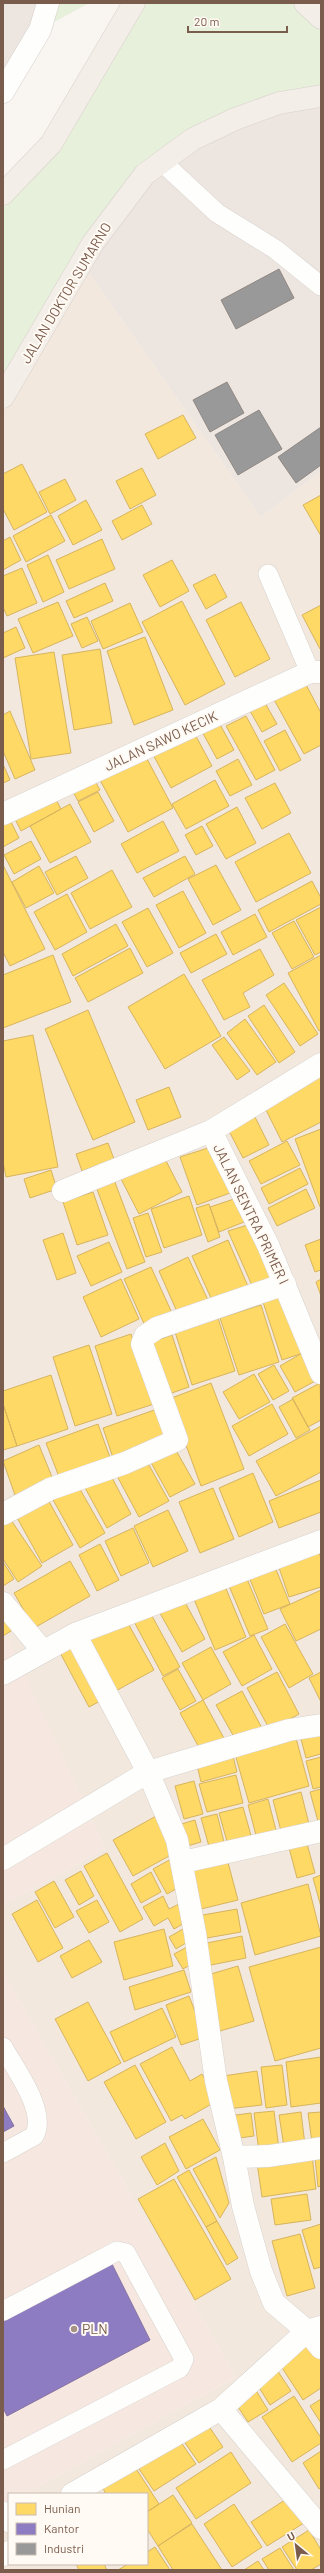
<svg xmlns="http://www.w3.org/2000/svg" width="324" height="2573" viewBox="0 0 324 2573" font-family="Barlow,sans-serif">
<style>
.residential{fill:#f2e8de}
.commercial{fill:#f6e8e1}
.industrial{fill:#ede5e0}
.green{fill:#e7f0db}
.homes{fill:#ffd966;stroke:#d7b45e}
.offices{fill:#8e7cc3;stroke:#8872a0}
.industry{fill:#999;stroke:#908782}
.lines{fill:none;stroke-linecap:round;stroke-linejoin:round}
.service-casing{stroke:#d7d1cb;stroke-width:20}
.minor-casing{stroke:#d7d1cb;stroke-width:23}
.tertiary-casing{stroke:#d7d1cb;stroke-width:23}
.primary-casing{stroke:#dad1cc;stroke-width:23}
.service{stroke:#fefefd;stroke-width:19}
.minor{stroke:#fefefd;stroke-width:22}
.tertiary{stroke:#fefefd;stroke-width:22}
.primary{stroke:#f3eee8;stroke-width:22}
.poi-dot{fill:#a69286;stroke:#fffaf3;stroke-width:1.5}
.labels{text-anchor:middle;stroke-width:4;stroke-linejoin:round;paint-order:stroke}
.street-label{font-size:14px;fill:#7a5c4d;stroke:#fffaf3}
.poi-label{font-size:14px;fill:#7a5c4d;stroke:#fffaf3;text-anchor:start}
</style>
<rect width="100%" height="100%" fill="#f9f5f0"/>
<!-- residential -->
<path class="residential" d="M82,263L261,517L321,471V2570H3V2506L9,2503V2564H147V2494H25L236,2377L3,1972V1905L105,1849L7,1637L3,1639V397Z"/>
<!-- commercial -->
<path class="commercial" d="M7,1636L105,1849L3,1905V1639Z
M3,1972L236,2377L25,2494H9V2503L3,2506Z"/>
<!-- industrial -->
<path class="industrial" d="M3,3H48L3,92Z
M321,97V471L261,517L82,263L184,146Z"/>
<!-- green -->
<path class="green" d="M48,3H89L40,30Z
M134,3H306L321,18V97L279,103L145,174L3,397V194L51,144Z"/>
<!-- homes -->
<path class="homes" d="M183,415L196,438L158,459L145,434Z
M22,464L47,512L14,530L3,509V474Z
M142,468L156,495L130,509L116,481Z
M65,479L76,500L50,514L39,492Z
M321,495V536L303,505Z
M86,500L102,530L73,545L58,516Z
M142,505L152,524L122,540L112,521Z
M51,515L65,541L26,562L13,536Z
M10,537L21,560L3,570V541Z
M102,539L115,569L69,589L56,560Z
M48,555L64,592L43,602L27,565Z
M172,560L189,591L160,607L143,575Z
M22,568L37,603L7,616L3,607V576Z
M215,574L227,597L206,609L193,585Z
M105,583L113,601L74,618L66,601Z
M182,601L225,684L185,705L142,622Z
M58,602L73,636L33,653L18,619Z
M241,602L270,659L235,677L206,620Z
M130,603L143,632L103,649L91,621Z
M321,605V649H320L302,615Z
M87,617L98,641L82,648L71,624Z
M16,627L25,648L3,658V633Z
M145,637L173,710L134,725L107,651Z
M100,649L112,723L74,730L62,655Z
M54,652L71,753L31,759L15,658Z
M303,679L321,713V745L304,754L272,696Z
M261,696L277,724L262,732L246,704Z
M10,711L35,770L15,779L3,751V715Z
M246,716L275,770L256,780L226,726Z
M217,719L234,750L217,759L200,728Z
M191,727L212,766L171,788L150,749Z
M285,730L301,760L280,771L264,741Z
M145,755L173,808L128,832L100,780Z
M238,759L252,785L230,796L216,771Z
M3,764L10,780L3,783Z
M91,774L100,790L78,801L70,786Z
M215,780L229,806L186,829L172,804Z
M275,783L291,813L262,829L245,798Z
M52,792L61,809L21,831L12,813Z
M98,792L114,821L94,832L78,802Z
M70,804L91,842L50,863L30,826Z
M237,807L256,843L226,859L206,824Z
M8,816L19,838L3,847V819Z
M163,821L179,851L137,873L121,844Z
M202,826L213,846L196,855L185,835Z
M289,833L311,873L256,902L235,862Z
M31,841L41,859L14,874L4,855Z
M76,856L88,878L57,895L45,872Z
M185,856L195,874L154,897L143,878Z
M3,865L45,949L10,966L3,952Z
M216,865L241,910L213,925L188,879Z
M39,866L54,893L26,908L12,882Z
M112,870L132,907L90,929L71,893Z
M312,881L321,898V904L269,932L258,910Z
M183,891L206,933L179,948L156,905Z
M67,894L87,932L55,950L34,912Z
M321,907V952L315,955L296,920Z
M148,908L173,953L147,967L122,922Z
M255,914L267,937L233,955L221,932Z
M294,921L314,957L292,969L272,933Z
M116,924L128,946L73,976L62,954Z
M216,934L227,954L191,973L180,953Z
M130,948L143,973L88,1002L75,978Z
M260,949L274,975L243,993L250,1007L224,1020L202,980Z
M53,955L71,1002L3,1028V975Z
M321,955V1030L319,1031L288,973Z
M184,974L221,1036L165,1069L128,1007Z
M284,983L318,1034L300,1046L266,995Z
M264,1005L295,1052L279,1063L248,1016Z
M88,1010L135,1122L93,1140L45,1029Z
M245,1019L276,1062L257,1075L227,1033Z
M33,1035L58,1167L6,1177L3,1162V1041Z
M224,1037L250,1071L237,1080L212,1045Z
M321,1072V1122L282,1142L262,1102Z
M169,1087L181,1117L148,1130L136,1100Z
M255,1117L269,1145L243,1158L229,1131Z
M321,1129V1206L320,1207L295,1139Z
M287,1141L300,1165L261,1184L249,1161Z
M108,1143L114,1159L82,1171L76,1154Z
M214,1146L230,1193L197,1205L180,1157Z
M162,1153L182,1192L139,1214L119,1175Z
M300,1168L308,1184L269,1204L261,1188Z
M51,1170L57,1189L30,1198L24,1179Z
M113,1177L145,1262L127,1269L95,1184Z
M306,1189L315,1208L277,1226L268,1208Z
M93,1192L108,1235L77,1245L63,1202Z
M189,1196L202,1235L164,1248L151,1209Z
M240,1197L249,1220L219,1232L210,1207Z
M209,1204L220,1237L208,1242L196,1208Z
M148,1213L162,1252L146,1257L133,1218Z
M251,1224L276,1282L254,1290L228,1231Z
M63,1233L76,1273L57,1280L43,1240Z
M321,1239V1270L315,1272L305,1245Z
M228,1240L250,1291L215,1307L192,1256Z
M109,1242L122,1272L91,1286L77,1256Z
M188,1257L208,1300L178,1314L159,1271Z
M151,1267L172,1313L145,1326L124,1279Z
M121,1279L139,1319L101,1337L83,1297Z
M321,1279V1296L316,1282Z
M287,1295L306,1352L282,1360L263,1302Z
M261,1305L279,1362L239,1375L220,1318Z
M218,1318L235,1371L192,1385L175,1332Z
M131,1334L154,1404L117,1416L95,1346Z
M172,1335L189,1387L166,1395L149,1343Z
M89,1345L112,1414L75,1426L53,1357Z
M304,1352L319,1379L295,1392L280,1366Z
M274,1365L289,1391L273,1400L258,1374Z
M254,1374L270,1402L239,1419L223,1392Z
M51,1375L68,1429L17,1446L3,1404V1391Z
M211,1383L244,1469L201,1486L169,1399Z
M320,1383L321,1420L308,1427L292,1398Z
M293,1399L310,1430L296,1438L279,1407Z
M3,1404L17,1446L3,1450Z
M272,1404L288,1434L249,1456L232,1426Z
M160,1408L172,1441L114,1461L103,1428Z
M98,1424L112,1463L61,1482L46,1443Z
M321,1426V1472L276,1496L256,1461Z
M39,1445L54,1482L16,1498L3,1461Z
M173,1445L195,1484L170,1497L149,1459Z
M145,1458L169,1501L139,1517L116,1474Z
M109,1472L131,1514L107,1528L84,1486Z
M253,1473L273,1522L239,1537L219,1488Z
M321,1480V1512L279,1528L269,1501Z
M77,1484L105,1533L80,1548L52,1498Z
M213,1488L234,1539L200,1553L179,1502Z
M46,1496L73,1545L42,1563L15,1514Z
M168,1510L188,1551L153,1567L134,1526Z
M11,1520L42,1566L18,1582L3,1559V1525Z
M133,1528L149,1563L121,1576L105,1541Z
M100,1544L119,1580L97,1591L79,1555Z
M317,1546L321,1559V1587L289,1597L276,1559Z
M70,1561L90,1596L34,1628L14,1593Z
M3,1562L14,1579L3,1586Z
M273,1562L290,1604L264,1614L247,1572Z
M245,1574L268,1629L250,1636L227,1581Z
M222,1579L246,1637L215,1650L191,1592Z
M321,1590V1629L296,1641L280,1609Z
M181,1595L205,1639L182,1652L157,1608Z
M147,1607L180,1667L163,1676L131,1616Z
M3,1610L14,1629L3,1636Z
M125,1618L154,1670L112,1693L83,1642Z
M285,1624L313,1674L289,1688L261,1637Z
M254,1635L272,1669L242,1686L223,1652Z
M74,1638L106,1698L89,1707L57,1647Z
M211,1647L231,1684L203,1700L182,1663Z
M178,1669L196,1701L180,1710L162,1678Z
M277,1672L299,1714L270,1730L247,1688Z
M321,1672V1702L309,1678Z
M242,1691L263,1730L238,1744L216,1705Z
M203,1700L225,1740L202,1753L180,1713Z
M321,1730V1754L306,1758L300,1735Z
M294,1731L309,1786L249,1803L233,1747Z
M231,1748L237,1772L201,1782L195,1757Z
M321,1757V1787L313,1789L306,1761Z
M236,1775L243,1803L207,1812L199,1784Z
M194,1781L203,1814L184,1819L175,1786Z
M321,1789V1824L319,1825L310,1792Z
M301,1792L310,1828L282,1835L273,1800Z
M268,1799L277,1834L257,1839L248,1805Z
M243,1807L252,1839L228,1845L219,1813Z
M217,1814L225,1846L210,1850L201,1818Z
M158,1815L178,1851L133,1876L113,1840Z
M195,1820L201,1842L184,1847L178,1825Z
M306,1840L315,1873L297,1878L288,1844Z
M107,1853L143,1919L120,1932L84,1866Z
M226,1855L238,1900L201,1909L190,1865Z
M171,1859L185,1884L167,1894L153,1869Z
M81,1871L94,1896L79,1905L65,1880Z
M151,1872L161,1892L141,1903L131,1884Z
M321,1875V1907L313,1878Z
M54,1881L74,1917L55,1928L35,1892Z
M308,1884L321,1936L255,1955L241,1903Z
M163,1896L169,1909L179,1904L188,1921L174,1929L168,1918L154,1926L143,1907Z
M37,1900L63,1948L38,1962L12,1914Z
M97,1900L109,1922L89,1933L76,1911Z
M237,1909L241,1932L201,1939L197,1916Z
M164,1929L173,1966L124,1980L114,1942Z
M183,1929L189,1941L176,1949L169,1937Z
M242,1936L246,1958L206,1966L202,1944Z
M89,1940L102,1962L72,1978L60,1956Z
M187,1947L195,1962L183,1969L174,1954Z
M321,1947V2048L275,2061L249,1967Z
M238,1966L254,2021L220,2031L204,1976Z
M184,1970L191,1992L135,2010L129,1987Z
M189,1996L205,2037L181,2045L166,2005Z
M88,2002L121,2063L88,2081L55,2019Z
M162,2008L176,2037L124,2062L110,2032Z
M172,2047L190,2081L202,2074L217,2101L185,2119L182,2115L171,2121L140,2064Z
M321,2057V2103L291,2107L286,2062Z
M135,2065L166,2122L136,2139L104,2082Z
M282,2065L287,2105L266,2108L261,2067Z
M257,2071L262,2105L227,2109L223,2076Z
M274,2111L279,2149L259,2152L254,2113Z
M301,2112L305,2145L284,2147L279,2115Z
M321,2112V2142L312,2143L308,2113Z
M251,2113L254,2136L232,2139L229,2116Z
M203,2119L220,2150L186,2169L169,2137Z
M165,2143L179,2171L157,2185L141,2157Z
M312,2155L316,2189L262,2197L257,2163Z
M216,2157L229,2203L220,2218L193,2169Z
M315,2158H321V2186L318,2187Z
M189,2170L217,2221L206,2227L177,2177Z
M174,2179L231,2279L195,2300L138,2199Z
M307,2194L311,2220L275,2225L271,2199Z
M217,2221L238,2258L227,2265L206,2227Z
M321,2224V2267L314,2269L302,2230Z
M300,2234L315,2288L287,2296L272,2241Z
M310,2336L321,2353V2388L303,2400L277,2360Z
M273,2364L291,2391L270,2405L255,2381Z
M252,2384L268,2410L248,2422L234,2401Z
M294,2396L321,2438V2443L292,2462L262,2417Z
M321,2399V2423L310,2406Z
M206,2422L223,2447L199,2463L181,2437Z
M178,2438L196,2464L154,2491L135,2463Z
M321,2451V2488L319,2489L303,2463Z
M231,2452L251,2483L196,2519L176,2488Z
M133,2464L159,2504L147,2512V2494H106L100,2483Z
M173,2495L192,2523L158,2546L147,2529V2512Z
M288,2498L304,2523L267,2546L251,2522Z
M234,2504L262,2547L232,2567L204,2524Z
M192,2524L222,2570H173L158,2546Z
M309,2530L321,2550V2564L311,2570H297L282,2547Z
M155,2547L170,2570H118L128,2564H147V2552Z
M280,2548L294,2570H269L262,2559Z
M258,2561L264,2570H244Z
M76,2564H104L107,2570H79Z"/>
<!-- offices -->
<path class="offices" d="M3,2106L14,2126L3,2132Z
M110,2260L150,2340L7,2416L3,2408V2318Z"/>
<!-- industry -->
<path class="industry" d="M279,269L294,298L236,329L221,300Z
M227,382L244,413L210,432L193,400Z
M259,410L282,449L238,475L215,435Z
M321,427V465L296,483L278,457Z"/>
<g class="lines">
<defs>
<path id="service" d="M161,161L217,213L275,249L321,286
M268,574L310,672
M3,2047C15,2069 48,2112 34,2136L3,2153
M3,2311L117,2251L126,2253L184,2359L180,2368L3,2460
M3,2511L9,2523"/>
<path id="minor" d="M3,814L310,672H321
M211,1131L268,1245L321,1373
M63,1191L211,1131L321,1064
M3,1514L50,1489L125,1463L177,1440L142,1344L145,1336L157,1328L285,1284
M3,1603L43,1651
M75,1634L148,1772L177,1840L195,1933L216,2081L234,2157L243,2206L261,2271L274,2303L307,2331L321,2348
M3,1674L75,1634L321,1541
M3,1859L148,1772L289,1730L321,1725
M183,1862L321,1831
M234,2157L269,2156L321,2148
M221,2409L321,2528
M72,2494L221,2409L307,2331L320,2327
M3,2555L9,2552"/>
<path id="tertiary" d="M3,92L40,30L48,3"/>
<path id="primary" d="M305,3L321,18
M3,194L51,144L134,3
M3,397L93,243L145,174L193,139L235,119L279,103L321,96"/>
</defs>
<!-- service casing -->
<use href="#service" class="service-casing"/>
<!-- minor casing -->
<use href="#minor" class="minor-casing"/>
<!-- tertiary casing -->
<use href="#tertiary" class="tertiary-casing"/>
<!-- primary casing -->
<use href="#primary" class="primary-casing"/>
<!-- service -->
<use href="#service" class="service"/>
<!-- minor -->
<use href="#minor" class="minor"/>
<!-- tertiary -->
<use href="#tertiary" class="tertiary"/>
<!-- primary -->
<use href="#primary" class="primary"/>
</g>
<!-- markers -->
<circle class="poi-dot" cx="74" cy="2329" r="4"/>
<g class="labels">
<!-- street labels -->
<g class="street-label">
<text transform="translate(66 293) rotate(-59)" y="5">JALAN DOKTOR SUMARNO</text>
<text transform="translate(161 741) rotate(-25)" y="5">JALAN SAWO KECIK</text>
<text transform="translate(251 1214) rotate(64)" y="5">JALAN SENTRA PRIMER I</text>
</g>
<!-- poi labels -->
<g class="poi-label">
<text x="82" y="2334">PLN</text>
</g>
</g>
<!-- border -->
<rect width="324" height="2573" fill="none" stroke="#7a5c4d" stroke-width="8"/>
<!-- legend -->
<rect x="8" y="2493" width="140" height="72" fill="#fffaf3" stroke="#cabbb1"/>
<rect x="16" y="2503" width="20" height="12" fill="#ffd966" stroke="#cabbb1"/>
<text x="44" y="2513" font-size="12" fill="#7a5c4d">Hunian</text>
<rect x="16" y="2523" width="20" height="12" fill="#8e7cc3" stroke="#cabbb1"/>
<text x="44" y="2533" font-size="12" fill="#7a5c4d">Kantor</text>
<rect x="16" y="2543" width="20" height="12" fill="#999999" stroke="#cabbb1"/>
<text x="44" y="2553" font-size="12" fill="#7a5c4d">Industri</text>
<!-- north arrow -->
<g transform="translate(296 2545) rotate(331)" stroke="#fffaf3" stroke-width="3" paint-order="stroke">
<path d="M0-3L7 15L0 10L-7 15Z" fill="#7a5c4d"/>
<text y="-6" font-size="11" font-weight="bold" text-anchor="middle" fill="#7a5c4d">U</text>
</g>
<!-- scale -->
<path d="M188 26v6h99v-6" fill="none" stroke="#7a5c4d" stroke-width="2"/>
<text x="194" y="26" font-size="12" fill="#7a5c4d" stroke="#fffaf3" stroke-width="3" paint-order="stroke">20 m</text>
</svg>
